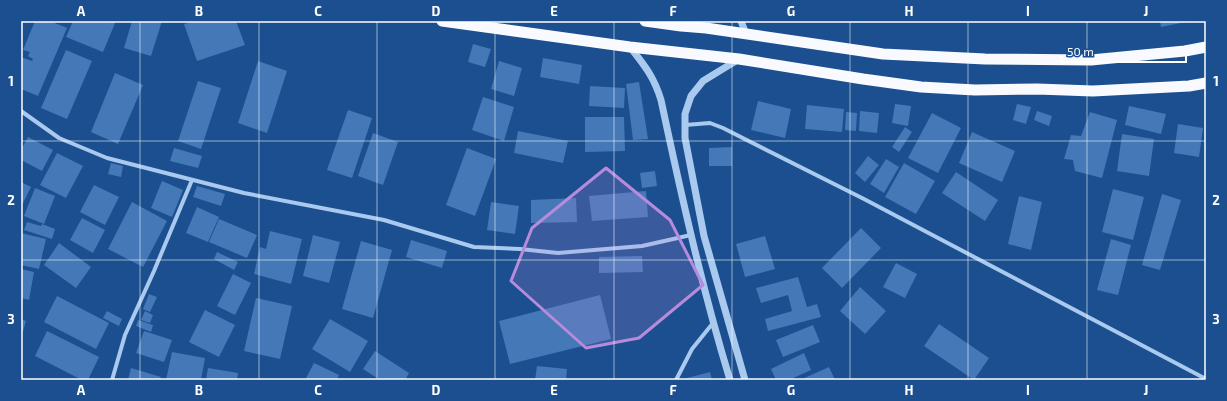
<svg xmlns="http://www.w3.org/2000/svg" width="1227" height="401" viewBox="0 0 1227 401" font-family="'Exo 2',sans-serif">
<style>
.building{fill:#4478b7}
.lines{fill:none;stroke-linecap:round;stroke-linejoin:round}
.minor{stroke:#a9c9ee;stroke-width:4}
.tertiary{stroke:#a9c9ee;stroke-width:7}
.trunk{stroke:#f8faff;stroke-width:11}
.marked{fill:#b68bdc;fill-opacity:0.2;stroke:#b68bdc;stroke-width:3;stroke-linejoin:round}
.grid{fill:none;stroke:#fff;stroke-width:1;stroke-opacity:0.55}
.neatline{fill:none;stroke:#fff;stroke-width:1.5}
.grid-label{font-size:13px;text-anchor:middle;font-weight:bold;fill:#fff}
</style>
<rect width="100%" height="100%" fill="#1b4f8f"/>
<!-- building -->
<path class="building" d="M35,21H50L67,28L38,96L21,89V57L32,61L33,59L28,56L30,52L23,50Z
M73,21H116L103,52L66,37Z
M132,21H162L151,56L124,48Z
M194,21H236L245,45L197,61L184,24Z
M1160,21H1186V22L1161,27Z
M473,44L491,49L485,67L468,62Z
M66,50L92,61L67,119L41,108Z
M543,58L582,65L579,84L540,77Z
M258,61L287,71L267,133L238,123Z
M499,61L522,68L514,96L491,89Z
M115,73L143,85L118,144L91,132Z
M198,81L221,88L201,149L178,141Z
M639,82L648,139L633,140L626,84Z
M590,86L625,88L624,108L589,106Z
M483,97L514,107L504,141L472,130Z
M758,101L791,109L785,138L751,130Z
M895,104L911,106L908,126L892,123Z
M1017,104L1031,107L1026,124L1013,120Z
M807,105L844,109L842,132L805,129Z
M1129,106L1166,114L1161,134L1125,125Z
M348,110L372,118L352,178L327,170Z
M860,111L879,113L877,133L859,131Z
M1037,111L1052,116L1049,126L1034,120Z
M846,112L857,113L856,131L845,130Z
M1090,112L1117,120L1102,178L1075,171L1073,160L1064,159L1071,135L1081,136Z
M932,113L961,128L938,173L908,158Z
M585,117H624L625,151L585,152Z
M1178,124L1203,128L1199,157L1174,153Z
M905,127L912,132L899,152L892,147Z
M518,131L568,141L563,163L514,153Z
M972,132L1015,151L1002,182L959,163Z
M373,133L398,142L383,185L358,176Z
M1122,134L1154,139L1149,176L1117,171Z
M28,137L53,150L42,171L21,160V150Z
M732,147V166H709V148Z
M174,148L202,156L198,168L170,161Z
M467,148L496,159L475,216L446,205Z
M57,153L83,166L66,198L40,185Z
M868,156L879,165L865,182L855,173Z
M886,159L899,167L884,193L870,184Z
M111,163L123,166L121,177L108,174Z
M904,163L935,181L916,214L885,197Z
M655,171L657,186L642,188L640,173Z
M956,172L998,200L985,221L942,193Z
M162,181L183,190L172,217L151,208Z
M21,182L31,187L21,207Z
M94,185L119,197L105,225L80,212Z
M197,186L225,194L221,206L193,197Z
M35,188L55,196L44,224L24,216Z
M1113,189L1144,197L1133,240L1102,232Z
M646,191L648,217L592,221L589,196Z
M1162,194L1181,200L1160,270L1142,265Z
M1019,196L1042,202L1031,250L1008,244Z
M576,198L577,222L531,223V200Z
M132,202L167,221L143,267L108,249Z
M491,202L519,206L515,234L487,230Z
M197,207L219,217L208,242L186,233Z
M82,218L105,230L93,253L70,240Z
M219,219L257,235L247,258L209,242Z
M27,222L41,226L42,224L55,229L52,239L24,230Z
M861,228L881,248L842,288L822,268Z
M270,231L302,239L291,284L254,274L260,247L266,249Z
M21,233L46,239L39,269L21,265Z
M313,235L340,242L329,283L303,276Z
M765,236L775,269L745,277L736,244Z
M1111,239L1131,245L1118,295L1097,290Z
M411,240L447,251L442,268L406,257Z
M361,241L392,250L373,318L342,309Z
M59,243L91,267L76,288L44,265Z
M217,252L238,262L234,270L214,259Z
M642,256L643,272L599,273V257Z
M896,263L917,274L905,298L883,287Z
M21,269L34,272L29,300L21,298Z
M233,274L251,283L235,315L217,306Z
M798,277L807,307L817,304L821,317L768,331L765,319L792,311L788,295L761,303L756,288Z
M860,287L886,311L865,334L840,311Z
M149,294L157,297L150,312L143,309Z
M600,295L611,339L510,364L499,321Z
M57,296L109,323L96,349L44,322Z
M256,298L292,306L280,359L244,351Z
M205,310L235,325L219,357L189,342Z
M107,311L122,319L119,326L103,318Z
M145,311L153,315L150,323L141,320Z
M21,319L26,321L21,338Z
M330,319L368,341L350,372L312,349Z
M138,320L153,325L151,332L136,326Z
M939,324L989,358L974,380L924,346Z
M813,325L820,342L783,357L776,340Z
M47,331L99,357L88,380H82L35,356Z
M144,331L172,340L164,362L136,353Z
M375,351L409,373L405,380H380L363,369Z
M172,352L205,358L201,380H166Z
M804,353L811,370L789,380H776L771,369Z
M314,363L339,375L337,380H305Z
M537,366L567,369L566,380H535Z
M829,367L835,380H800Z
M131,368L161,377L160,380H128Z
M208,368L238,373L237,380H206Z
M710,372L712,380H688L687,378Z"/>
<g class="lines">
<!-- minor -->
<path class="minor" d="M21,111L59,138L107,158L244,193L384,220L474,247L520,249L558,253L642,246L691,235
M685,125L710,123L723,128L864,199L1206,379
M112,380L125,335L154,271L192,180
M676,380L692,349L713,323"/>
<!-- tertiary -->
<path class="tertiary" d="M741,21L746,34
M630,47C645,66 654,77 661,100C681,194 702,288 730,380
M739,59L703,81L691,96L685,114V138L704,236L745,380"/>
<!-- trunk -->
<path class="trunk" d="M442,21L630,47L739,59L863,79L921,87L975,90L1037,89L1093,91L1189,86L1206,83
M645,21L681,26L706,28L883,54L985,59L1091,60L1185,51L1206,47"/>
</g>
<!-- marked area -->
<path class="marked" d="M606,168L670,220L703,285L639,338L586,348L511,281L532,228Z"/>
<!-- grid -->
<path class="grid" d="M140,21V380M259,21V380M377,21V380M495,21V380M614,21V380M732,21V380M850,21V380M968,21V380M1087,21V380M21,141H1206M21,260H1206"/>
<!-- border -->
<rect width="1227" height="401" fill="none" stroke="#1b4f8f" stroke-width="44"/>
<!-- scale -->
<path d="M1061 56v6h125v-6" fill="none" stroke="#ffffff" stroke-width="2"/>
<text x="1067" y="56" font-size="12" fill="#ffffff" stroke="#1b4f8f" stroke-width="3" paint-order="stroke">50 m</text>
<rect x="22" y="22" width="1183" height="357" class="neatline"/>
<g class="grid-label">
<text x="81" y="16">A</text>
<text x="199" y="16">B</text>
<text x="318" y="16">C</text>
<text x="436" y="16">D</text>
<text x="554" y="16">E</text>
<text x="673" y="16">F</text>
<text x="791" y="16">G</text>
<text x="909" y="16">H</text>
<text x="1028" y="16">I</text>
<text x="1146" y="16">J</text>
<text x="11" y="86">1</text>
<text x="1216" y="86">1</text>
<text x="11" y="205">2</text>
<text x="1216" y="205">2</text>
<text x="11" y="324">3</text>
<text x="1216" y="324">3</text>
<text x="81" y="395">A</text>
<text x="199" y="395">B</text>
<text x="318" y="395">C</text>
<text x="436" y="395">D</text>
<text x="554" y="395">E</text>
<text x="673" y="395">F</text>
<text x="791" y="395">G</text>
<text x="909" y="395">H</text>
<text x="1028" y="395">I</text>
<text x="1146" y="395">J</text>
</g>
</svg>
